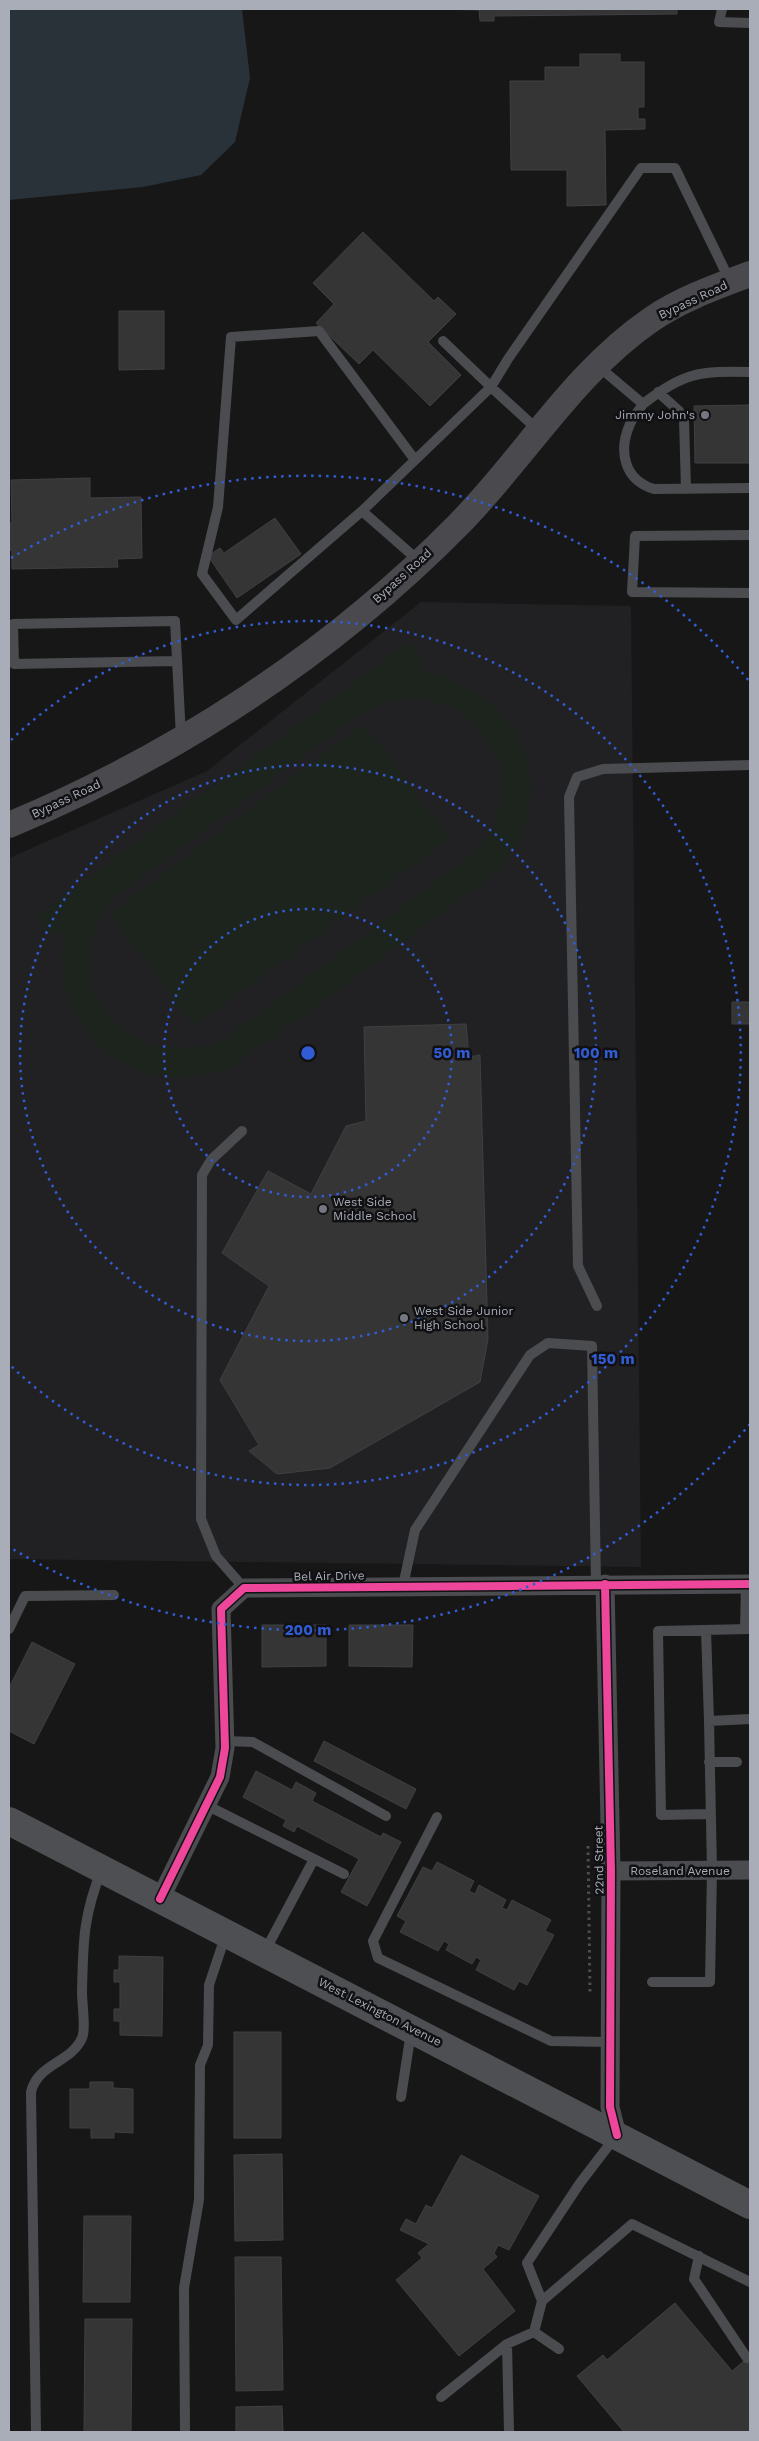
<svg xmlns="http://www.w3.org/2000/svg" width="759" height="2441" viewBox="0 0 759 2441" font-family="'Work Sans',sans-serif">
<style>
.built{fill:#212123}
.green{fill:#1d241e;fill-rule:evenodd}
.water{fill:#2a3239}
.building{fill:#353536;stroke:#3f4043}
.lines{fill:none;stroke-linecap:round;stroke-linejoin:round}
.path{stroke:#4d4e52;stroke-width:3;stroke-dasharray:2.5 4;stroke-linecap:butt}
.lane{stroke:#4b4c50;stroke-width:10}
.street{stroke:#4b4c50;stroke-width:19}
.secondary{stroke:#4a4a4e;stroke-width:26}
.primary{stroke:#4d4f52;stroke-width:28}
.cycleway-casing{stroke:#111113;stroke-width:11}
.cycleway{stroke:#ed469a;stroke-width:8}
.ring{fill:none;stroke:#325cd3;stroke-width:2.5;stroke-dasharray:2.5 5}
.poi-dot{fill:#757880;stroke:#111113;stroke-width:2}
.labels{text-anchor:middle;stroke-width:5;stroke-linejoin:round;paint-order:stroke}
.street-label{font-size:12px;fill:#a8adb8;stroke:#111113}
.poi-label{font-size:12px;fill:#a8adb8;stroke:#111113;text-anchor:start}
.centre{fill:#325cd3;stroke:#111113;stroke-width:2.5}
.ring-label{font-size:15px;text-anchor:middle;font-weight:bold;fill:#325cd3;stroke:#111113;stroke-width:5;stroke-linejoin:round;paint-order:stroke}
</style>
<rect width="100%" height="100%" fill="#171717"/>
<!-- built -->
<path class="built" d="M421,602L631,606L641,1567L9,1559V858L207,771Z"/>
<!-- green -->
<path class="green" d="M409,642L426,664L418,671C509,683 563,775 510,855C503,866 492,876 481,885L235,1065C217,1072 199,1078 179,1078C103,1078 48,1005 65,931L54,939L38,915ZM411,698C495,703 530,790 476,852L220,1041C124,1078 47,977 114,897L358,715L383,702Z
M364,724L449,838L195,1027L110,914Z"/>
<!-- water -->
<path class="water" d="M9,9H242L250,78L235,142L201,175L143,187L9,200Z"/>
<!-- building -->
<path class="building" d="M431,9H677V14L494,16V21H480L479,10Z
M580,54H620V62H644V107H638V119H645V129L605,130L606,205L567,206V170H511L510,81H545V67H580Z
M363,232L434,301L438,297L456,314L428,342L461,375L430,406L373,350L359,364L316,323L334,304L313,283Z
M119,311H164V369L119,370Z
M750,405V463H695L694,406Z
M90,478V498L141,497L142,558L117,559L118,567L12,569V550H9V523H12L11,480Z
M275,518L301,554L237,598L208,556L220,548L224,553Z
M732,1002H750V1024H732Z
M466,1024L469,1057L480,1055L488,1339L480,1382L330,1468L277,1474L249,1451L259,1445L220,1380L269,1286L222,1253L268,1171L311,1194L346,1126L366,1121L364,1027Z
M262,1625H326V1666L262,1667Z
M349,1625H413L412,1667L349,1666Z
M32,1642L75,1664L34,1744L9,1731V1688Z
M324,1741L416,1789L406,1809L314,1761Z
M256,1771L292,1790L296,1782L316,1793L312,1801L381,1837L383,1833L401,1842L367,1906L341,1892L359,1859L297,1826L294,1832L283,1826L286,1820L243,1797Z
M437,1862L474,1881L469,1891L475,1894L479,1885L506,1900L502,1908L507,1910L512,1900L551,1920L545,1931L554,1935L527,1985L519,1981L514,1990L476,1970L481,1960L476,1957L472,1964L446,1950L449,1944L444,1941L438,1951L400,1932L406,1921L397,1916L423,1867L432,1871Z
M119,1956L163,1957L162,2036L120,2035V2021H114V2009H120V1982H114V1970H119Z
M234,2032H281V2138H234Z
M90,2082H113V2088L133,2089V2133L114,2132V2138H91V2128H70V2089H90Z
M282,2154L283,2240L235,2241L234,2155Z
M461,2155L539,2196L509,2250L498,2245L494,2253L497,2257L483,2269L515,2311L459,2356L396,2280L422,2258L418,2253L429,2244L400,2230L406,2219L416,2224L426,2205L432,2208Z
M84,2216H131L130,2302H83Z
M235,2257H281L283,2390L236,2391Z
M675,2303L732,2371L750,2356V2432H624L577,2376L603,2355L607,2360Z
M85,2319H132L131,2432H84Z
M282,2406L283,2432H236V2407Z"/>
<g class="lines">
<!-- path -->
<path class="path" d="M588,1846L590,1993"/>
<!-- lane -->
<path class="lane" d="M722,9L719,22L750,23
M598,366L643,404C684,372 700,371 750,372
M658,392L679,411L684,420L686,489
M643,404C639,410 633,417 630,424C618,451 624,480 654,489L750,488
M539,431L491,387L508,359L641,168H675L730,281
M415,460L319,331L231,337L218,507L202,574L236,620L362,511L491,387L443,341
M362,511L419,561
M750,535L635,536L632,592L750,593
M176,661L14,664L13,624L175,621L181,737
M242,1131L211,1160L202,1175L201,1519L216,1556L244,1588
M597,1306L578,1266L569,797L577,777L603,769L750,765
M403,1586L415,1530L530,1355L548,1343L592,1346L596,1584
M9,1629L25,1596L114,1595
M745,1629L746,1584
M706,1630L709,1721
M225,1741L253,1742L386,1816
M709,1762H737
M206,1805L344,1874
M710,1814L661,1815L658,1631L750,1629
M437,1817L373,1941L378,1958L551,2041L610,2042
M264,1953L314,1859
M652,1982H710L712,1870L709,1721L750,1719
M401,2097L411,2032
M699,2256L694,2279L747,2358
M542,2301L632,2224L750,2282
M534,2332L559,2349
M507,2344L509,2432
M441,2397L507,2344L534,2332L542,2301L527,2263L580,2183L616,2136
M36,2432L31,2092C38,2063 71,2063 82,2038C86,2030 82,2003 82,1992C83,1944 83,1915 102,1869
M185,2432L184,2288L199,2200L200,2065L208,2045L209,1985L226,1934"/>
<!-- street -->
<path class="street" d="M605,1584L611,1871L610,2107L617,2135
M611,1871L750,1870
M160,1899L220,1777L225,1748L221,1609L244,1588L750,1584"/>
<!-- secondary -->
<path class="secondary" d="M9,825C175,756 332,653 459,524C525,457 573,373 652,319C681,299 718,286 750,274"/>
<!-- primary -->
<path class="primary" d="M9,1821L750,2205"/>
<defs>
<path id="cycleway" d="M605,1584L611,1871L610,2107L617,2135
M160,1899L220,1777L225,1748L221,1609L244,1588L750,1584"/>
</defs>
<!-- cycleway casing -->
<use href="#cycleway" class="cycleway-casing"/>
<!-- cycleway -->
<use href="#cycleway" class="cycleway"/>
</g>
<!-- distance rings -->
<g class="ring">
<circle cx="308" cy="1053" r="144"/>
<circle cx="308" cy="1053" r="288"/>
<path d="M11 740A432 432 0 1 1 11 1366"/>
<path d="M750 1424A577 577 0 0 1 11 1548M11 558A577 577 0 0 1 750 682"/>
</g>
<!-- markers -->
<g class="poi-dot">
<circle cx="705" cy="415" r="5"/>
<circle cx="323" cy="1209" r="5"/>
<circle cx="404" cy="1318" r="5"/>
</g>
<g class="labels">
<!-- street labels -->
<g class="street-label">
<text transform="translate(693 300) rotate(-25)" y="4">Bypass Road</text>
<text transform="translate(402 576) rotate(-42)" y="4">Bypass Road</text>
<text transform="translate(66 799) rotate(-25)" y="4">Bypass Road</text>
<text transform="translate(329 1576) rotate(-1)" y="4">Bel Air Drive</text>
<text transform="translate(599 1860) rotate(-91)" y="4">22nd Street</text>
<text x="680" y="1875">Roseland Avenue</text>
<text transform="translate(380 2012) rotate(27)" y="4">West Lexington Avenue</text>
</g>
<!-- poi labels -->
<g class="poi-label">
<text x="695" y="419" text-anchor="end">Jimmy John's</text>
<text x="333" y="1206">West Side<tspan x="333" dy="14">Middle School</tspan></text>
<text x="414" y="1315">West Side Junior<tspan x="414" dy="14">High School</tspan></text>
</g>
</g>
<circle cx="308" cy="1053" r="8" class="centre"/>
<g class="ring-label">
<text x="452" y="1058">50 m</text>
<text x="596" y="1058">100 m</text>
<text x="613" y="1364">150 m</text>
<text x="308" y="1635">200 m</text>
</g>
<!-- border -->
<rect width="759" height="2441" fill="none" stroke="#a8adb8" stroke-width="20"/>
</svg>
